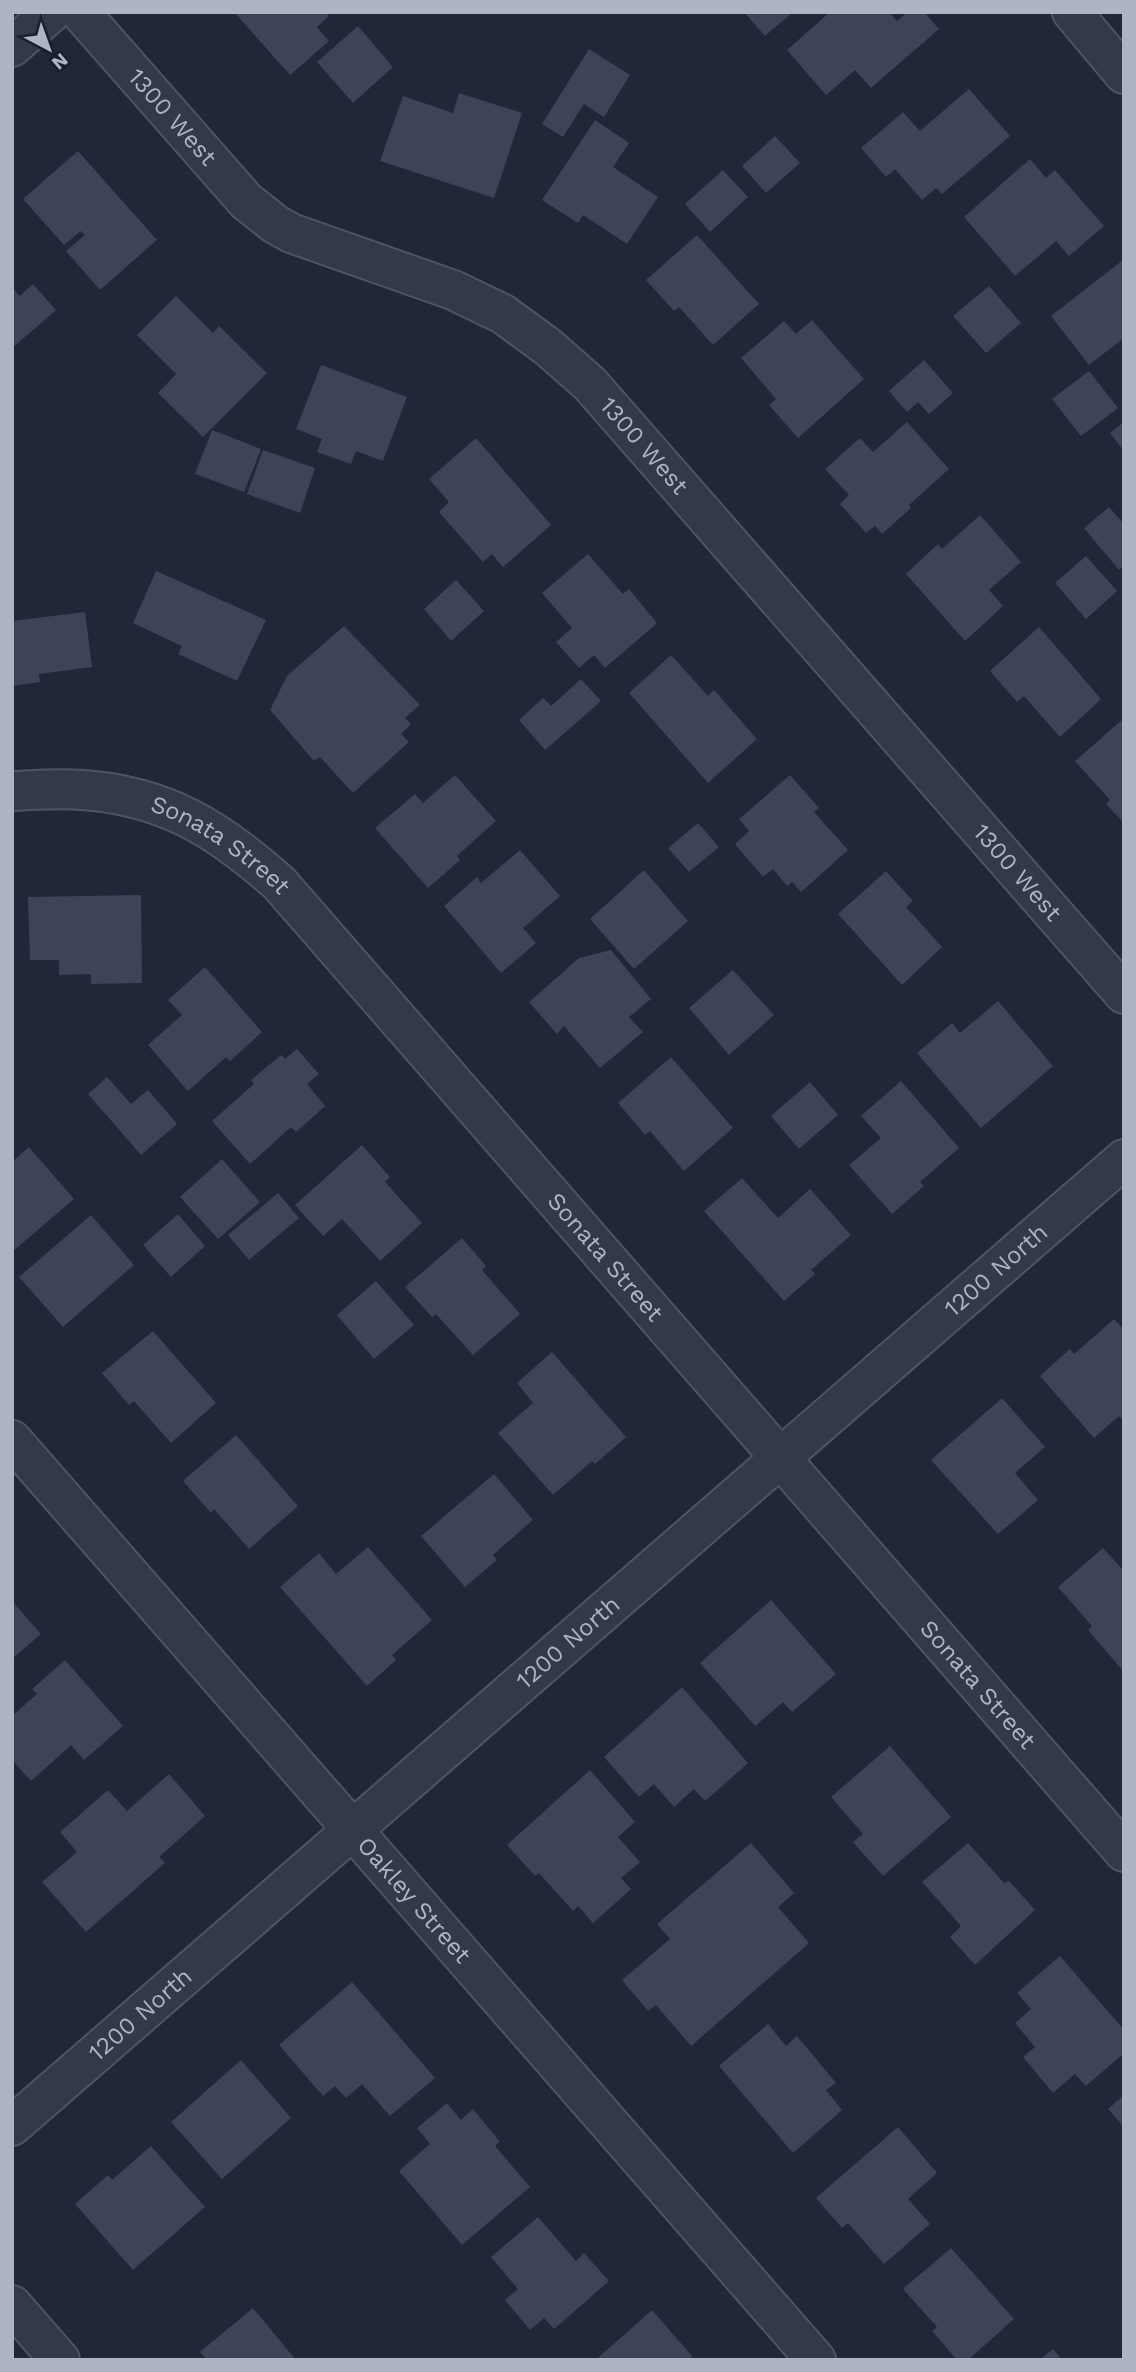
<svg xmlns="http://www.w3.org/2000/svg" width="1136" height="2372" viewBox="0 0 1136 2372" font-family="'Work Sans',sans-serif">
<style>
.building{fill:#3d4458}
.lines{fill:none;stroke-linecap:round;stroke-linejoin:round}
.street-casing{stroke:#4f5463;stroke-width:42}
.street{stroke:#343949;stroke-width:38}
.labels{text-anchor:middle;stroke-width:5;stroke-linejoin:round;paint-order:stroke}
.street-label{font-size:24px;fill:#afb4c5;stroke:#1a1f2d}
</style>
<rect width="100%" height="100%" fill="#212738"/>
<!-- building -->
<path class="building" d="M234,12H326L329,16L317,27L329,41L290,75Z
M744,12H793L765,36Z
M830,12H889L897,21L908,12H924L939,29L871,88L855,70L826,95L787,50Z
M358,26L393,67L353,103L317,62Z
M589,49L630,75L604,117L584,104L563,137L542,124Z
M969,89L1010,136L942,194L936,188L922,200L895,169L886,177L861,148L903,112L920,131Z
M459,93L522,113L494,198L380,161L403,96L453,113Z
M595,120L629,143L613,167L658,197L627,244L583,215L578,223L542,200Z
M775,136L800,163L766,193L742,166Z
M78,151L157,240L100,290L66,251L85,235L81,231L64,245L23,199Z
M1030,159L1046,178L1055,170L1104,226L1069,256L1056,241L1015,276L964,217Z
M723,170L748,197L710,232L685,204Z
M697,235L759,304L713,345L679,307L674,311L646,280Z
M1123,260L1124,338L1089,365L1051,316Z
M33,284L56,310L12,348V288L20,296Z
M989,286L1021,323L986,353L953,316Z
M176,296L213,333L219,326L267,373L203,437L158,393L176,374L137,335Z
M812,320L864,379L798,438L769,405L776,399L741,358L784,321L796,334Z
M924,360L953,393L929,414L918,402L907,412L889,391Z
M321,365L407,397L383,461L356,451L351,464L317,452L322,439L296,429Z
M1089,371L1118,408L1081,436L1052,399Z
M907,422L949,469L909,505L911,508L882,534L875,526L866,533L840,504L849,495L825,469L860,438L873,452Z
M1124,422V451L1110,433Z
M212,430L261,449L244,492L195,474Z
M476,438L551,525L503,567L492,554L483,562L439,512L449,502L429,479Z
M263,450L315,468L300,513L247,494Z
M1109,507L1124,524V566L1119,570L1084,528Z
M980,515L1021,562L989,590L1003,606L965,641L906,574L938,544L942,549Z
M588,554L623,594L629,589L657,623L605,668L594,655L579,668L556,642L572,628L542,593Z
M1086,556L1117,591L1086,619L1055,583Z
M156,571L266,620L237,681L178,654L182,646L133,623Z
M456,580L484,611L451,641L424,609Z
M85,612L92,667L39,674L40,682L12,686V621Z
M344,626L420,705L405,718L411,724L401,734L409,742L353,793L320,757L314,761L270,710L287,676Z
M1039,627L1101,699L1060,737L1024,696L1017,702L990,671Z
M671,655L708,696L714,690L757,739L708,783L629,693Z
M581,679L601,701L545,750L519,720L543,698L551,706Z
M1122,720L1124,722V823L1106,804L1110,800L1075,761Z
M455,775L496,821L457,856L460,860L428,888L375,828L415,794L423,803Z
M790,775L819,808L814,812L848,850L801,892L792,882L787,886L773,869L763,877L735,844L749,831L739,819Z
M698,823L719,847L689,872L668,848Z
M520,850L560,896L523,928L536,943L501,973L444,906L477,877L481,883Z
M644,870L688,921L634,969L590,919Z
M886,871L913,901L906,907L942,947L902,985L838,914Z
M141,895L142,983L91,984V974L59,975V960H30L28,897Z
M611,950L651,999L629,1017L643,1032L600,1068L564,1026L557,1034L529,1002L579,958Z
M205,967L262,1032L230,1061L226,1057L188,1091L148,1045L182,1015L168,1000Z
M733,970L774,1015L729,1055L689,1008Z
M998,1001L1053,1066L981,1128L917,1053L952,1023L960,1033Z
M297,1049L319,1074L307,1084L325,1106L296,1132L291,1127L250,1164L212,1121L254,1084L251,1080L281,1055L285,1059Z
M671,1057L733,1128L684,1171L650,1131L645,1135L618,1103Z
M107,1077L131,1104L148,1090L177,1124L141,1155L88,1094Z
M901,1081L959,1148L920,1182L924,1186L892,1214L849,1165L881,1138L861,1116Z
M810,1082L838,1115L799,1149L771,1116Z
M362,1145L390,1177L385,1182L422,1223L380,1261L342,1219L323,1236L295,1205Z
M29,1147L74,1199L12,1252V1162Z
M222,1159L260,1202L218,1239L180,1197Z
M742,1178L778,1218L810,1189L851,1235L811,1270L815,1274L784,1301L704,1211Z
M278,1193L299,1218L249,1260L228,1235Z
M178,1214L205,1246L171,1277L143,1245Z
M91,1215L134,1265L63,1327L19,1277Z
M462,1238L486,1266L482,1270L520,1314L473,1355L436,1314L432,1317L405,1287Z
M376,1281L414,1325L374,1359L337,1315Z
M1114,1319L1124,1330V1421L1119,1416L1094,1438L1040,1376L1070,1349L1074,1354Z
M153,1331L216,1403L171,1443L134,1401L129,1405L102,1373Z
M552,1352L626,1437L595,1464L592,1461L553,1495L498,1433L533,1403L517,1383Z
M1002,1398L1045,1447L1015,1473L1038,1500L998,1534L931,1460Z
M236,1435L298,1506L249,1549L214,1509L211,1513L183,1481Z
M494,1474L533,1520L493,1555L497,1560L465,1587L421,1536Z
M368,1547L432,1620L392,1655L396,1660L367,1686L280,1587L319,1553L336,1574Z
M1103,1548L1124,1571V1672L1088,1630L1092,1626L1058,1587Z
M771,1600L836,1674L792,1712L783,1702L755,1726L700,1663Z
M12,1601L41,1634L12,1659Z
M65,1660L123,1726L84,1760L71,1745L31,1781L12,1760V1716L37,1694L32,1689Z
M682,1687L748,1763L705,1801L694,1789L674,1807L654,1784L639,1797L604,1757Z
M890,1746L951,1817L883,1876L853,1842L863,1834L831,1797Z
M590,1770L635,1822L618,1837L640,1862L621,1878L631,1889L593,1923L578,1906L573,1911L539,1873L535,1876L507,1845Z
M169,1774L205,1816L159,1857L165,1863L86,1932L42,1882L77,1852L60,1832L108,1790L127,1811Z
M751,1843L794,1893L778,1907L809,1943L691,2046L656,2005L648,2011L622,1980L670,1939L657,1924Z
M968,1843L1004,1883L1009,1881L1035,1910L975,1965L950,1937L961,1926L922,1882Z
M1060,1956L1124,2030V2053L1086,2086L1075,2074L1053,2093L1023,2057L1035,2047L1015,2023L1031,2009L1017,1993Z
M352,1982L435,2078L390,2116L362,2084L346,2098L335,2086L323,2096L279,2045Z
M768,2024L786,2046L797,2036L836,2083L826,2090L842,2110L793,2153L719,2066Z
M241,2060L291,2118L222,2179L171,2122Z
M1124,2095V2127L1108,2109Z
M447,2103L461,2120L473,2109L500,2142L495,2146L530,2187L462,2245L399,2171L430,2144L417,2128Z
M898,2127L937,2173L908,2199L930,2224L884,2264L848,2223L842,2228L816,2198Z
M151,2146L205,2207L133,2270L75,2204L108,2175L112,2180Z
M538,2217L576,2261L584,2253L609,2281L554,2329L544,2318L530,2330L505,2300L518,2289L491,2257Z
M951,2248L1014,2319L968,2360H957L932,2331L937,2327L903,2289Z
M253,2308L296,2360H207L200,2352Z
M652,2310L692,2356L688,2360H600L598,2358Z
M1053,2349L1062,2360H1040Z"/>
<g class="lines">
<defs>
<g id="street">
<path id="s1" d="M80,12L246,201L275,224L291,233L453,290L503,314L548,347L590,384L1124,994"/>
<path d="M1072,12L1124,74"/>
<path d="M12,47L52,12"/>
<path id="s2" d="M12,791C35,790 60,788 83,790C166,796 218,829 279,883L1124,1852"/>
<path id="s3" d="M12,1440L816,2360"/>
<path id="s4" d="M12,2126L1124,1159"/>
<path d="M12,2305L60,2360"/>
</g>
</defs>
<!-- street casing -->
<use href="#street" class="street-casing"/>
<!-- street -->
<use href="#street" class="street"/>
</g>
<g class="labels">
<!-- street labels -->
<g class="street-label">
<text dy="8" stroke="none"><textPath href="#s1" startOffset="140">1300 West</textPath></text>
<text dy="8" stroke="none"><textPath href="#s1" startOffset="728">1300 West</textPath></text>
<text dy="8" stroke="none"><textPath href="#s2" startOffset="222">Sonata Street</textPath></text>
<text dy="8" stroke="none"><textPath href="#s1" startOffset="1295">1300 West</textPath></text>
<text dy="8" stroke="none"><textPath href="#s2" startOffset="789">Sonata Street</textPath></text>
<text dy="8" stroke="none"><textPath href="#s4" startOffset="1304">1200 North</textPath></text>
<text dy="8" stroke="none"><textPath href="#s4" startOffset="737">1200 North</textPath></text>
<text dy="8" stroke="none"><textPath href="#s2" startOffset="1356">Sonata Street</textPath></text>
<text dy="8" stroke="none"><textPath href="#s3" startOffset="611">Oakley Street</textPath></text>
<text dy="8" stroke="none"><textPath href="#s4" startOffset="170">1200 North</textPath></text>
</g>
</g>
<!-- border -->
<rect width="1136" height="2372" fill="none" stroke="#afb4c5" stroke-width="28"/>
<!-- north arrow -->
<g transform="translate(49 49) rotate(139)" stroke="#1a1f2d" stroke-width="5" paint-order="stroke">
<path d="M0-5L12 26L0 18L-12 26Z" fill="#afb4c5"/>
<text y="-10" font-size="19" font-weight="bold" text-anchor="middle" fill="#afb4c5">N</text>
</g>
</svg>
